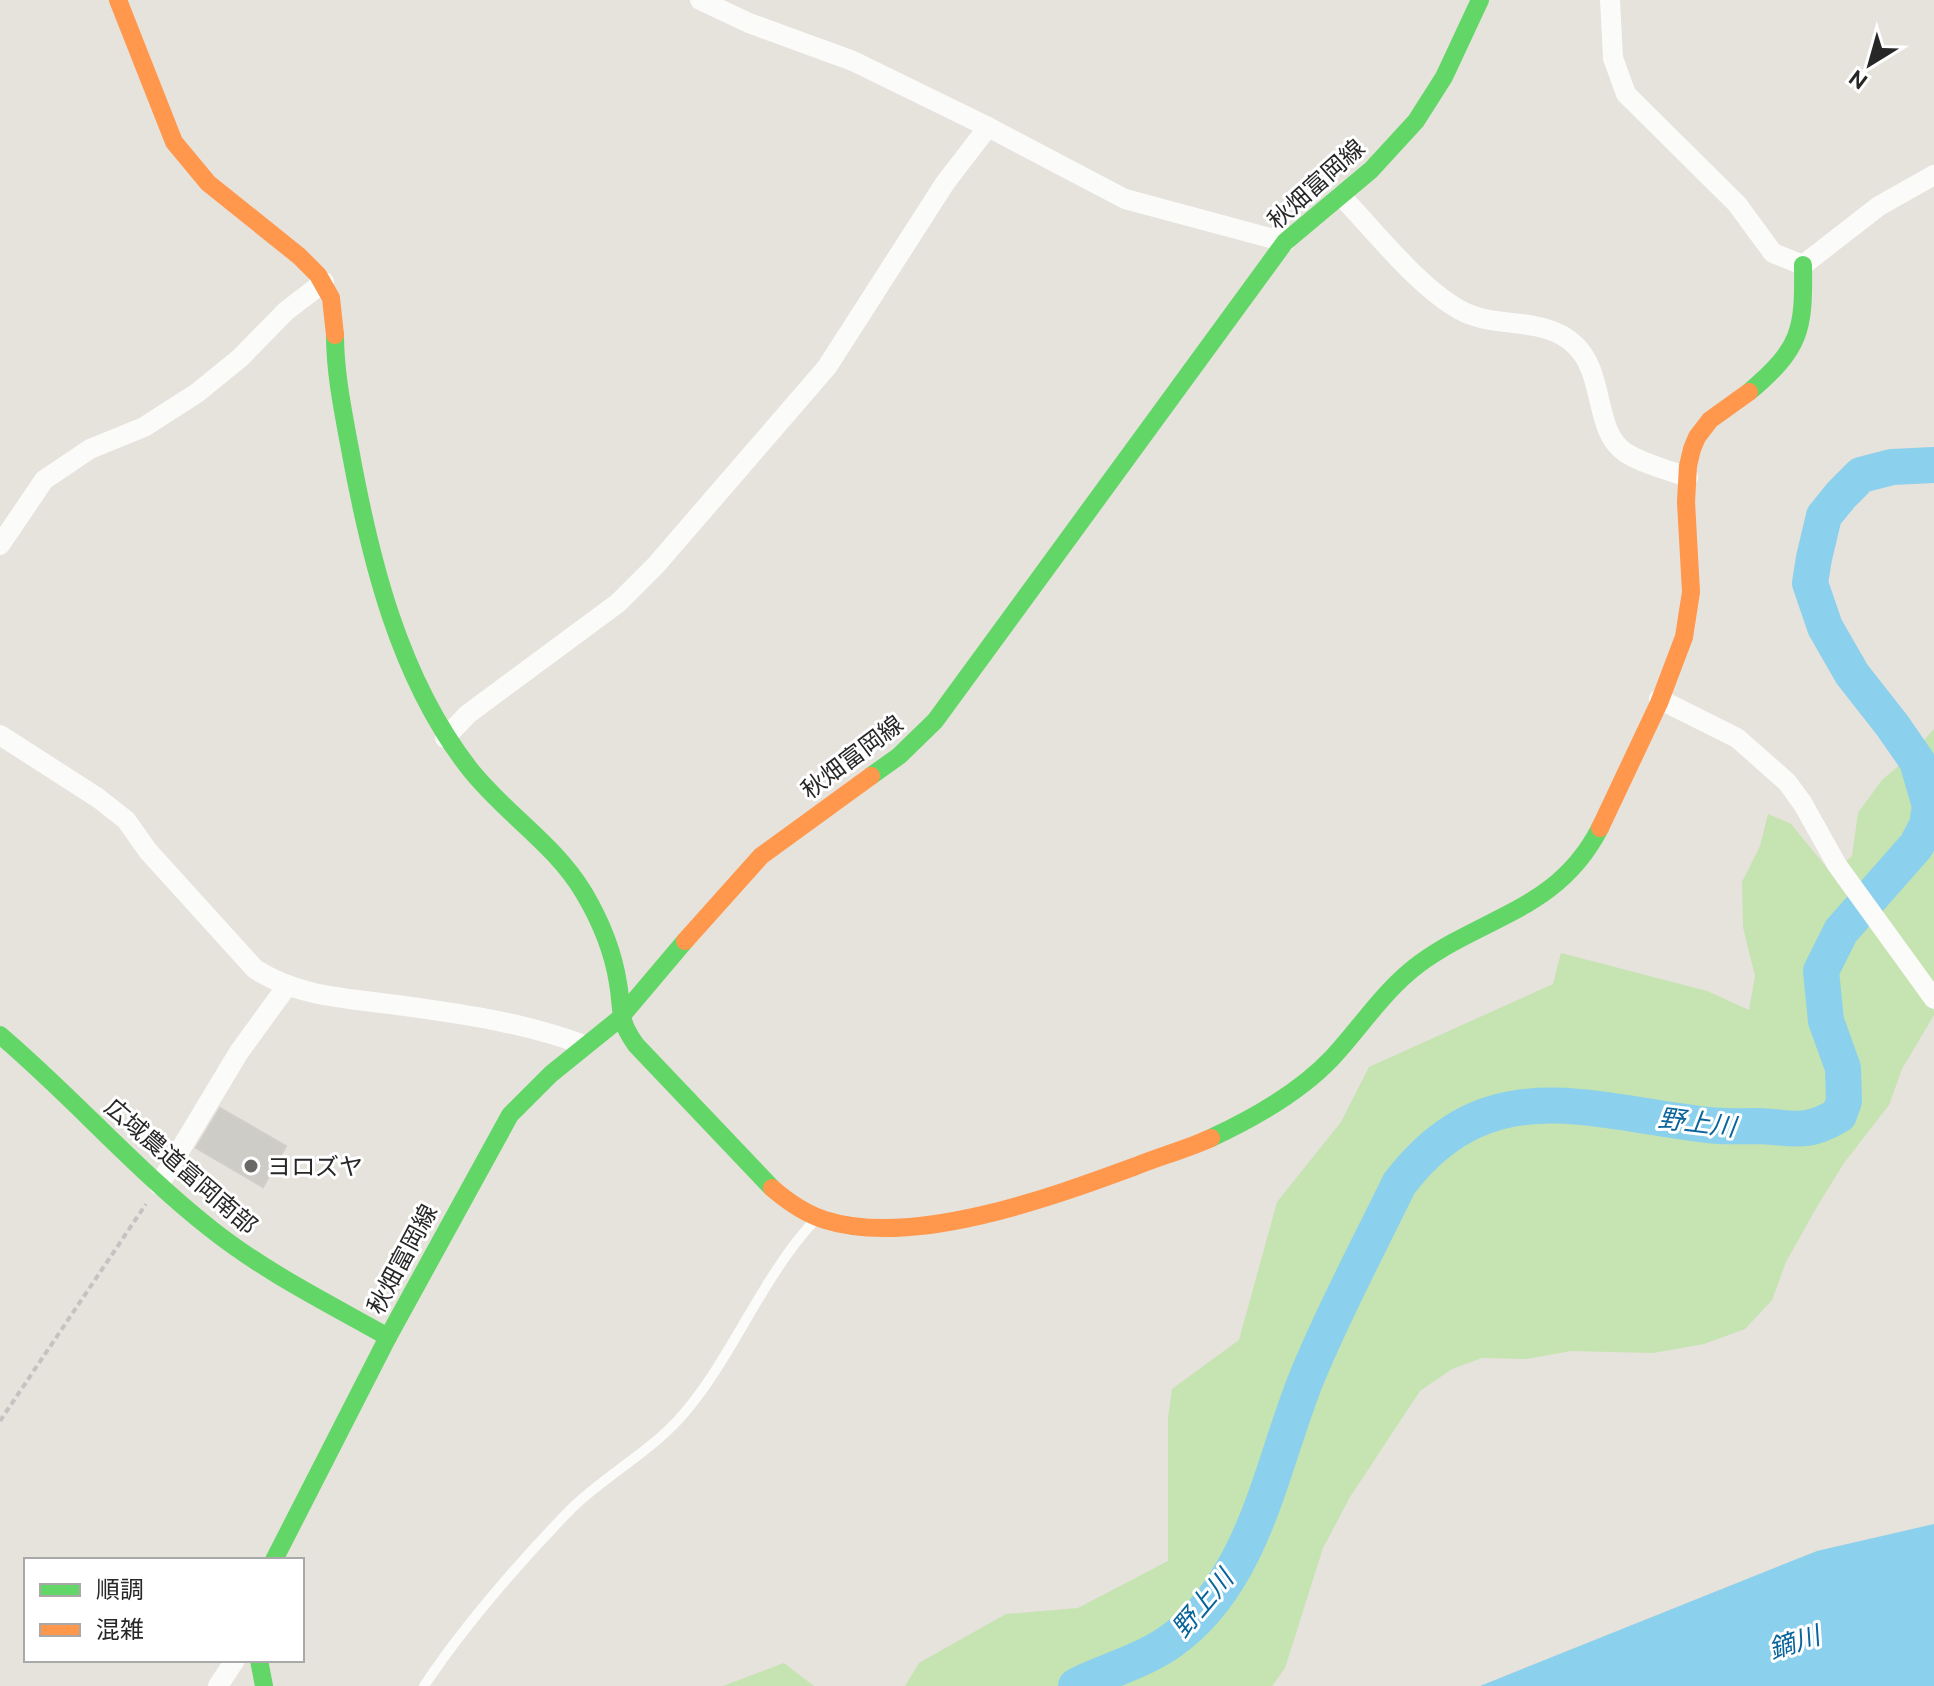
<svg xmlns="http://www.w3.org/2000/svg" width="1934" height="1686" font-family="Ubuntu,'Noto Sans JP',sans-serif">
<style>
.green{fill:#c6e3b2}
.water{fill:#8bd0ec}
.lines{fill:none;stroke-linecap:round;stroke-linejoin:round}
.river{stroke:#8bd0ec;stroke-width:36}
.building{fill:#ceccc7;stroke:#d1cdc8;stroke-width:2}
.path{stroke:#c4c3c2;stroke-width:4;stroke-dasharray:6 4;stroke-linecap:butt}
.lane{stroke:#fbfbfa;stroke-width:10}
.street{stroke:#fbfbfa;stroke-width:20}
.fast{stroke:#63d668;stroke-width:18}
.slow{stroke:#ff974d;stroke-width:18}
.poi-dot{fill:#6a6866;stroke:#fff;stroke-width:3}
.labels{text-anchor:middle;dominant-baseline:central;stroke-width:6;stroke-linejoin:round;paint-order:stroke}
.street-label{font-size:24px;fill:#272727;stroke:#fff}
.poi-label{font-size:24px;fill:#272727;stroke:#fff;text-anchor:start}
.water-label{font-size:26px;font-style:italic;fill:#08649a;stroke:#fff}
</style>
<rect width="100%" height="100%" fill="#e6e2dc"/>
<g class="green">
<polygon points="1934,729 1934,1015 1902,1069 1889,1105 1844,1163 1818,1205 1786,1262 1772,1300 1745,1329 1704,1344 1653,1353 1571,1351 1527,1359 1482,1358 1452,1369 1420,1391 1350,1497 1323,1548 1285,1668 1272,1686 905,1686 919,1663 1006,1614 1078,1608 1168,1561 1168,1418 1172,1389 1239,1340 1277,1202 1341,1122 1369,1067 1553,984 1561,953 1707,991 1749,1010 1755,976 1743,927 1742,882 1760,846 1768,814 1791,824 1832,874 1852,856 1858,813 1882,780 1908,758"/>
<polygon points="784,1663 814,1686 723,1686"/>
</g>
<polygon class="water" points="1934,1524 1934,1686 1480,1686 1817,1551"/>
<g class="lines">
<path class="river" d="M 1076,1686 C 1110,1669 1149,1660 1179,1635 C 1256,1573 1272,1463 1307,1377 C 1334,1311 1368,1248 1399,1184 C 1487,1068 1587,1111 1708,1125 C 1724,1127 1740,1126 1757,1126 C 1793,1127 1804,1136 1839,1115 L 1844,1101 L 1843,1068 L 1826,1021 L 1821,971 L 1841,931 L 1916,846 L 1927,825 L 1930,806 L 1917,761 L 1892,725 L 1852,674 L 1825,627 L 1810,583 L 1814,558 L 1824,516 L 1841,495 L 1861,475 L 1892,467 L 1934,465"/>
</g>
<polygon class="building" points="220,1108 286,1146 263,1187 196,1148"/>
<g class="lines">
<polyline class="path" points="0,1421 146,1204"/>
<path class="lane" d="M 424,1686 C 463,1627 522,1559 572,1508 C 605,1476 648,1453 679,1419 C 733,1359 761,1276 817,1218"/>
<g class="street">
<polyline points="700,0 749,23 853,61 988,127 1125,199 1285,242"/>
<polyline points="1610,0 1613,58 1626,94 1737,204 1773,253 1803,265 1879,206 1934,175"/>
<path d="M 1341,196 C 1375,231 1418,287 1460,310 C 1496,330 1544,315 1575,345 C 1606,374 1593,432 1626,453 C 1644,464 1667,470 1688,477"/>
<polyline points="0,545 44,480 90,449 144,427 197,393 240,358 286,311 324,282"/>
<polyline points="1659,699 1737,738 1787,782 1803,804 1837,865 1934,999"/>
<path d="M 0,735 L 98,798 L 126,820 L 148,851 L 255,969 C 298,997 347,998 397,1005 C 461,1014 523,1022 584,1045"/>
<polyline points="445,738 468,714 618,603 656,565 827,367 945,183 988,127"/>
<polyline points="159,1185 239,1052 287,986"/>
<polyline points="218,1686 235,1660"/>
</g>
<g class="fast">
<path d="M 335,335 C 335,373 343,411 350,449 C 370,559 399,678 469,768 C 504,813 554,843 584,893 C 600,920 613,951 618,983 C 623,1012 617,1018 636,1045 L 772,1188"/>
<path d="M 1749,392 C 1801,348 1804,331 1803,265"/>
<polyline points="871,776 899,756 935,721 1285,242 1371,170 1416,121 1444,77 1480,0"/>
<path d="M 0,1035 C 73,1097 136,1170 211,1229 C 265,1272 328,1303 388,1337"/>
<path d="M 1211,1138 C 1254,1118 1299,1093 1332,1058 C 1361,1027 1384,990 1419,964 C 1486,915 1558,910 1600,828"/>
<polyline points="274,1560 388,1337 510,1115 551,1074 619,1019 685,941"/>
<polyline points="259,1660 264,1686"/>
</g>
<g class="slow">
<polyline points="118,0 174,142 208,183 299,256 318,275 331,298 335,335"/>
<polyline points="1600,828 1659,703 1684,637 1691,592 1686,502 1688,466 1692,449 1697,437 1710,420 1749,392"/>
<polyline points="685,941 761,856 871,776"/>
<path d="M 772,1188 C 787,1201 806,1214 825,1220 C 913,1248 1052,1197 1136,1166 C 1161,1156 1187,1149 1211,1138"/>
</g>
</g>
<circle class="poi-dot" cx="251" cy="1166" r="8"/>
<g class="labels">
<g class="street-label">
<text transform="translate(1316 184) rotate(-42)">秋畑富岡線</text>
<text transform="translate(852 757) rotate(-37)">秋畑富岡線</text>
<text transform="translate(181 1166) rotate(41)">広域農道富岡南部</text>
<text transform="translate(402 1259) rotate(-62)">秋畑富岡線</text>
</g>
<g class="poi-label">
<text x="267" y="1166">ヨロズヤ</text>
</g>
<g class="water-label">
<text transform="translate(1697 1122) rotate(7)">野上川</text>
<text transform="translate(1202 1603) rotate(-50)">野上川</text>
<text transform="translate(1794 1642) rotate(-18)">鏑川</text>
</g>
</g>
<rect x="24" y="1558" width="280" height="104" fill="#ffffff" stroke="#a9a9a9" stroke-width="2"/>
<rect x="40" y="1584" width="40" height="12" fill="#63d668" stroke="#a9a9a9" stroke-width="2"/>
<text x="96" y="1598" font-size="24" fill="#272727">順調</text>
<rect x="40" y="1624" width="40" height="12" fill="#ff974d" stroke="#a9a9a9" stroke-width="2"/>
<text x="96" y="1638" font-size="24" fill="#272727">混雑</text>
<g transform="translate(1870 64) rotate(217)" stroke="#ffffff" stroke-width="6" paint-order="stroke">
<path d="M0-6L14 30L0 20L-14 30Z" fill="#272727"/>
<text y="-12" font-size="22" font-weight="bold" text-anchor="middle" fill="#272727">N</text>
</g>
</svg>
